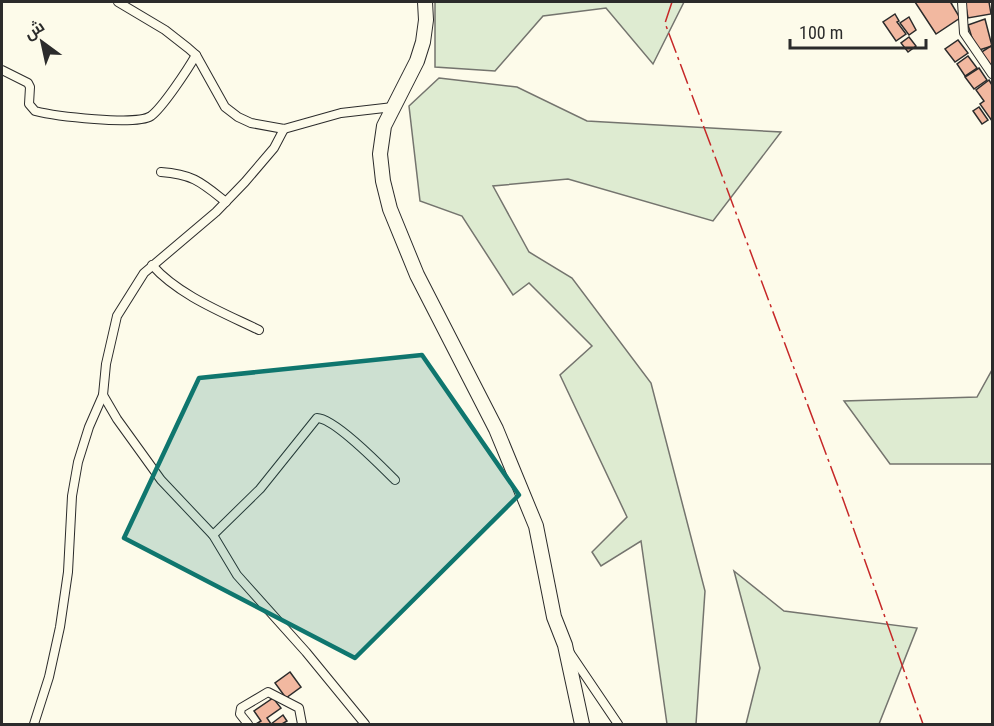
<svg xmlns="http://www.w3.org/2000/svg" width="994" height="726" font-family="'Roboto Condensed',Cairo,sans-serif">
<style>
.green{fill:#deebd1;stroke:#74746e;stroke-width:1.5}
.building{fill:#f2b8a0;stroke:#2b2b2b;stroke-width:1.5}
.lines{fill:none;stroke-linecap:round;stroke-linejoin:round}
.minor-casing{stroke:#2b2b2b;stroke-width:10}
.primary-casing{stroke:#2b2b2b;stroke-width:16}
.minor{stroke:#fdfbea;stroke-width:8}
.primary{stroke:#fdfbea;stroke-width:14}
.power{stroke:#c62828;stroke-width:1.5;stroke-dasharray:21 4.5 3 4.5;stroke-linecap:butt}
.marked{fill:#0f766e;fill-opacity:0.2;stroke:#0f766e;stroke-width:4.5;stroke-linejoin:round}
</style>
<rect width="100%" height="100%" fill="#fdfbea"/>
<g class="green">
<polygon points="435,2 684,2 653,64 606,8 543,16 495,71 435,67"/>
<polygon points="439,78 517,87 587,121 781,132 713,221 568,179 493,186 529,252 572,278 651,383 705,591 696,724 667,724 641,541 601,566 592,552 627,517 560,375 592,346 529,283 513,295 462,216 420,201 409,106"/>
<polygon points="992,370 992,464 890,464 844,401 977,397"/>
<polygon points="734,571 784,611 917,628 879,724 746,724 760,668"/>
</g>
<g class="building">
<polygon points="915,2 953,2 951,3 960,18 936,34"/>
<polygon points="965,2 989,2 991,14 968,18"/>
<polygon points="895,14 899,21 897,22 906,34 896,41 883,22"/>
<polygon points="909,17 916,30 909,35 900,23"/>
<polygon points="985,19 992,46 976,51 968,25"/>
<polygon points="909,37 916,46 908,52 901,43"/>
<polygon points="958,40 968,53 955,62 945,49"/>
<polygon points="991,46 992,49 992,73 980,53"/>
<polygon points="968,56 977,68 965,76 957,64"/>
<polygon points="979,68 987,80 974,89 965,77"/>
<polygon points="989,80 992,85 992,121 980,104 984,101 976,90"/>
<polygon points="979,107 988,120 982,124 973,111"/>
<polygon points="290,672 301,687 286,698 275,683"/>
<polygon points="273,698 281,708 267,718 271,724 283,715 287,721 282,724 256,724 261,721 254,711"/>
</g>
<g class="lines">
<g class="minor-casing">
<g id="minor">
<polyline points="118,2 165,30 188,48 196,55 225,107 238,117 251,123 284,129 341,113 393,107"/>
<polyline points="962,2 964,33 992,74"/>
<path d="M 2,70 L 28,83 L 30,87 L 29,104 L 35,111 C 54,116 136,126 151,116 C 163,107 188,69 196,55"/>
<polyline points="284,129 274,148 245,182 216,212 144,273 117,316 106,364 103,395 117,419 161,480 213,535 237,575 306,652 365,724"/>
<path d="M 161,172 C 193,174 202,183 226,202"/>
<path d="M 152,265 C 178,295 224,313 259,330"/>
<path d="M 213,535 L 260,489 L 317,418 C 334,418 381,466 395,480"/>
<polyline points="570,653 618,724"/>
<polyline points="34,724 49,677 60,627 68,572 72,496 78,462 89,427 103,395"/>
<polyline points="248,724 240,714 241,708 268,692 299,708 302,724"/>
</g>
</g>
<g class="primary-casing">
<polyline id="primary" points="425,2 426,20 423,42 417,61 384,126 380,154 383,181 390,209 417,275 496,429 536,526 554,617 565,645 582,724"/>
</g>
<use href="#minor" class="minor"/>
<use href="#primary" class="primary"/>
<polyline class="power" points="672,2 665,23 844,502 923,724"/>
</g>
<path class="marked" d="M 422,355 L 519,495 L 355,658 L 124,538 L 199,378 Z"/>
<rect width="994" height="726" fill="none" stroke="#2b2b2b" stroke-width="6"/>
<g transform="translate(42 42) rotate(327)" stroke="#fdfbea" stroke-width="4.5" paint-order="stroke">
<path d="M0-4.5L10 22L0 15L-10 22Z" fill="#2b2b2b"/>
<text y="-9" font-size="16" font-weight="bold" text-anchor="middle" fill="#2b2b2b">ش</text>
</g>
<path d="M790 39v9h136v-9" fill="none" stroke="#2b2b2b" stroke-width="3"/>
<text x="799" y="39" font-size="18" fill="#2b2b2b" stroke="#fdfbea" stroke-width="4.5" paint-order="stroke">100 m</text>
</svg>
